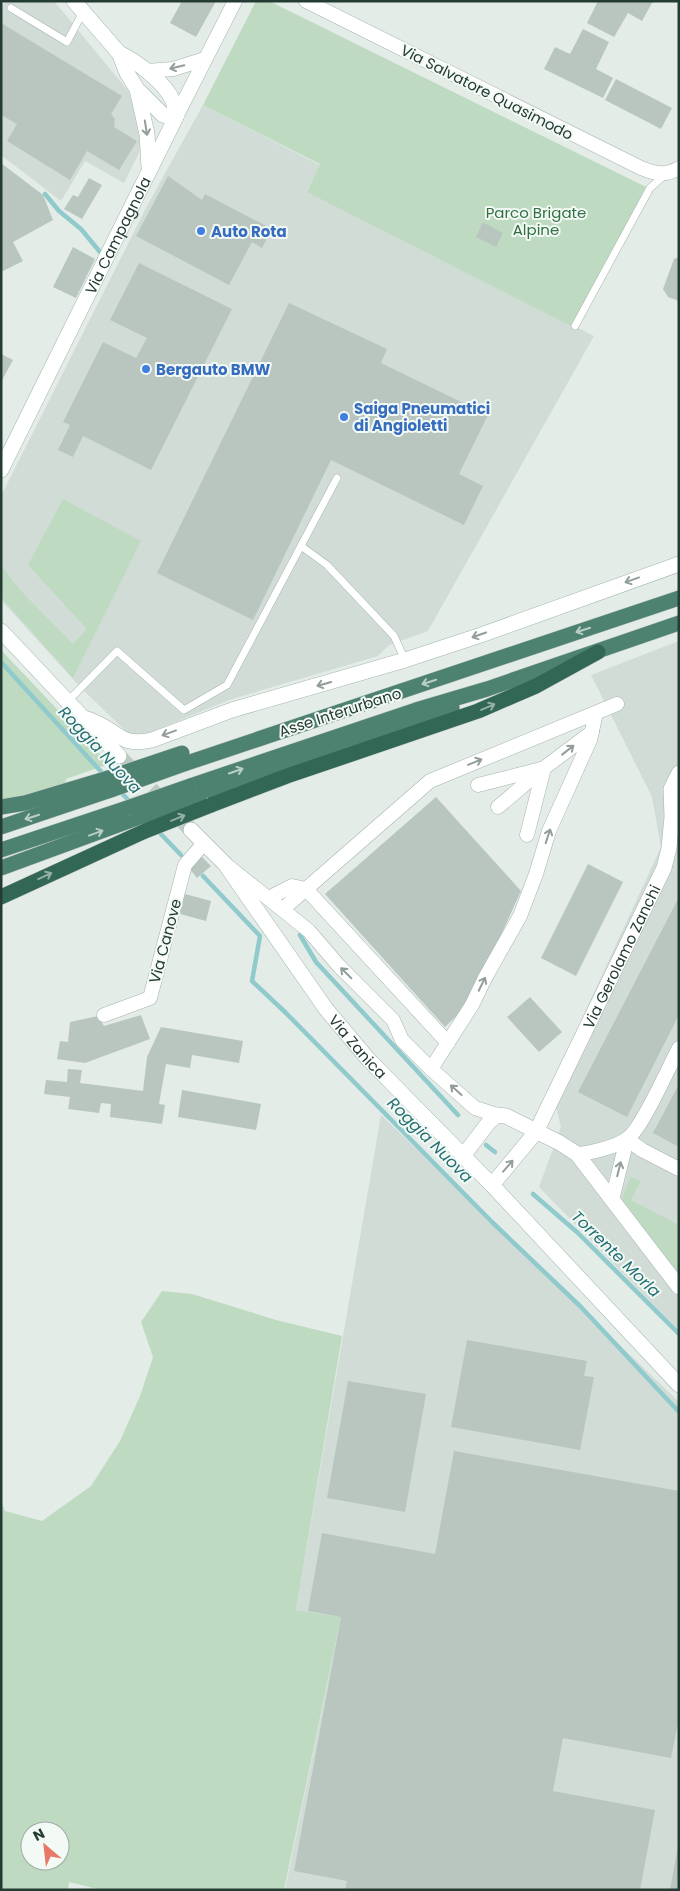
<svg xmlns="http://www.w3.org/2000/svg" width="680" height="1891" font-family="Poppins,sans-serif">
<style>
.built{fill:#d1dcd6}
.green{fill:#bedbc2;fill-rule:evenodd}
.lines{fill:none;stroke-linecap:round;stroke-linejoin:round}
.stream{stroke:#90cacc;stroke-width:4.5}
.building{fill:#b9c6c0}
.secondary-tunnel{stroke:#bdc9c3;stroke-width:15;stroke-dasharray:15 8;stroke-linecap:butt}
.service-casing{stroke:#a6b4ad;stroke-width:8}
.minor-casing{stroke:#a6b4ad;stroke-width:15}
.tertiary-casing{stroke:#a6b4ad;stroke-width:16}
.secondary-casing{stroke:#a2b7ad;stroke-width:16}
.trunk-casing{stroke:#c2c8c6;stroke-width:16}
.motorway-casing{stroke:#c2c8c6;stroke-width:16}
.service{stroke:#fff;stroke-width:7}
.minor{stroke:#fff;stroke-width:14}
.tertiary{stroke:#fff;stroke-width:15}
.secondary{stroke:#fff;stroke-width:15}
.trunk{stroke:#4e8270;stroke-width:15}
.motorway{stroke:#326655;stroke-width:15}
.trunk-bridge-casing{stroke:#c2c8c6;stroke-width:16;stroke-linecap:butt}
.motorway-bridge-casing{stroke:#c2c8c6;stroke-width:16;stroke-linecap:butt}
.trunk-bridge{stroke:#4e8270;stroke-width:15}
.motorway-bridge{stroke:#326655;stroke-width:15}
.oneway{stroke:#929e99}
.oneway2{stroke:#b9cfc6}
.oneway3{stroke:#92b0a5}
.shop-dot{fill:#3f7fe0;stroke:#f3f9f5;stroke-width:2}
.labels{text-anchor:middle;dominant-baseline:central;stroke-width:4;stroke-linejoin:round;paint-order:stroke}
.street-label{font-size:15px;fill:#243c33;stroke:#f3f9f5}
.park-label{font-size:15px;fill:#317042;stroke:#f3f9f5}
.shop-label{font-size:15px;font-weight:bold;fill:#366cbe;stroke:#f3f9f5;text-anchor:start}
.water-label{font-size:16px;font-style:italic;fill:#236f73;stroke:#f3f9f5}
</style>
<rect width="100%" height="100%" fill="#e3ece7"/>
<g class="built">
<polygon points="6,1 54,1 129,92 136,118 141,149 124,183 85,161 61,201 1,155 1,7"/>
<polygon points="203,105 320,165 307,191 594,336 428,631 389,645 378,656 229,700 134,739 81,688 1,600 1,496 148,204"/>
<polygon points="679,641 679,1331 539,1187 561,1127 551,1086 661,847 652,797 591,675"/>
<polygon points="381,1115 679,1402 679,1890 285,1890 341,1617 296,1610"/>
</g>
<g class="green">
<polygon points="256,1 269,1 646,187 573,327 307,192 320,164 203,105"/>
<polygon points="63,499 141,541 73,678 1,597 1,566 20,590 73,644 87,629 28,565"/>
<polygon points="1,650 109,764 66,779 65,785 1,801"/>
<polygon points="631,1177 641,1181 631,1200 679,1225 679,1272 672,1267 622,1202 624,1192"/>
<path d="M 162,1291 L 192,1294 L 276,1320 L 342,1336 L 296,1610 L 341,1617 L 284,1890 L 101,1890 L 69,1882 L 68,1890 L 3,1890 L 1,1888 L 1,1502 L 5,1511 L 42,1521 L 91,1486 L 120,1441 L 140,1396 L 153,1357 L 141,1322 ZM 30,1831 L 60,1831 L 60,1861 L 30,1861 Z"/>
</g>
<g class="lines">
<g class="stream">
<polyline points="45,194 59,211 81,229 100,252"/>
<polyline points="1,662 105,776"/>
<polyline points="119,790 131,803"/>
<polyline points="157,830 181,855"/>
<polyline points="203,876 260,936 252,981 286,1013 492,1222 581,1307 679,1412"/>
<polyline points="300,935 316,962 458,1115"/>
<polyline points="486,1145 495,1152"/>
<polyline points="533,1194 578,1233 679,1334"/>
</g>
</g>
<g class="building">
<polygon points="182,1 216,1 196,37 170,23"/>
<polygon points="598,1 653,1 642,21 628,13 614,37 587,23"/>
<polygon points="1,23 122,96 111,114 115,119 114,127 137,141 119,170 87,151 70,180 7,141 17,124 1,115"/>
<polygon points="583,29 609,42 596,69 613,78 603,98 544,69 555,47 570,54"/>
<polygon points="616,79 672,108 661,129 605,100"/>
<polygon points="1,163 43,195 53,220 13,242 23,261 1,272"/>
<polygon points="168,176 202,200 205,194 272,229 262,248 252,242 229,285 136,236"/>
<polygon points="89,178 102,185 82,219 64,209 73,195 78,197"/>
<polygon points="483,222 503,233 496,247 476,237"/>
<polygon points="73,247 95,259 76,298 53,287"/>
<polygon points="679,257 679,301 668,297 663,289 674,259"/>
<polygon points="139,263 232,309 151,470 83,436 73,457 58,450 70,425 63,422 103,342 136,358 147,338 110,320"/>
<polygon points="289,303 387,349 381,363 488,415 459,474 483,486 464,525 331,460 253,620 157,573"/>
<polygon points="1,354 13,360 1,382"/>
<polygon points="436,797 521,891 470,1003 445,1027 325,894"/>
<polygon points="201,856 211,866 197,878 188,867"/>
<polygon points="588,864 623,882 576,976 541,958"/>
<polygon points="185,894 211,901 206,921 180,914"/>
<polygon points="679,897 679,1015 627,1117 578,1092"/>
<polygon points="530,997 562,1032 539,1052 507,1017"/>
<polygon points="141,1015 150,1039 85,1063 57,1059 60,1041 68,1042 70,1022 98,1016 104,1026"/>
<polygon points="161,1027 243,1041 239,1063 192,1055 190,1068 166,1064 159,1104 165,1105 162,1124 110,1117 111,1104 101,1103 99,1113 68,1109 70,1097 44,1094 46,1080 67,1082 68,1069 82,1070 80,1083 143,1091 147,1057"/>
<polygon points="679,1084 679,1147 653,1133"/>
<polygon points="182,1090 261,1104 256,1130 178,1117"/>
<polygon points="467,1340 587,1361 584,1376 594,1377 580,1450 451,1427"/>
<polygon points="348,1381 426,1394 405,1512 327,1498"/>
<polygon points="454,1451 679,1491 679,1718 671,1758 563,1738 553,1791 655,1810 640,1890 345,1890 347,1881 294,1871 341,1617 308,1611 322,1533 435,1554"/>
<polygon points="678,1846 679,1890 670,1890"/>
</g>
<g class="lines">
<polyline class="secondary-tunnel" points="119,756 191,830"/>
<g class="service-casing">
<g id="service">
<polyline points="11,8 67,42 83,12"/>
<polyline points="575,326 650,188 665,175"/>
<polyline points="301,546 327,565 394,636 405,660"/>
<polyline points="67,702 117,651 184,710 227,685 337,478"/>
</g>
</g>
<g class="minor-casing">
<g id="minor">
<path d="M 306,1 L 641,168 C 656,174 665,176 679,168"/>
<polyline points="147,71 173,69 205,59"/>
<polyline points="176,117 235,1"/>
<polyline points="478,785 541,769"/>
<polyline points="498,807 544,768 592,732"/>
<polyline points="527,835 544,768"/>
<polyline points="229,867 309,931 339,966 393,1020 402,1040 431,1069 475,1108 497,1115"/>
<polyline points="269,898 292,886 306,889 448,1043"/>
<polyline points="283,909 430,781 617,704"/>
<polyline points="104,1015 150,998 185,865 204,843"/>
<polyline points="431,1069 472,1005 485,978 520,916 536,874 549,831 590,740 596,713"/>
<polyline points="627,1139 642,1150 679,1169"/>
<path d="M 577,1154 C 590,1153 617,1147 628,1138 C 643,1127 668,1068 679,1048"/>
<polyline points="612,1200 627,1139"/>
</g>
</g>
<g class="tertiary-casing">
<g id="tertiary">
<polyline points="463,1156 489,1122 497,1115 506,1116 560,1143 577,1154 679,1287"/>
<path id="s1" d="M 492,1185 L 536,1132 L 664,868 L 669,848 L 672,817 L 671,789 L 679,773"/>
</g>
</g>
<g class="secondary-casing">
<g id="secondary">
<polyline points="74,1 119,53 127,73 137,89 147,134 149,167"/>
<path d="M 119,53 C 136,61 165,82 173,101 C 175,106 175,111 176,117"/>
<polyline points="140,92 163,115 176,117"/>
<path id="s2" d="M 1,470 L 176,117"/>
<polyline points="1,631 119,756"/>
<path d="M 80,717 C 85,718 91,720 95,722 C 120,733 121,747 152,740 L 232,710 L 405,660 L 481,635 L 679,564"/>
<path id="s3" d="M 191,830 L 225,864 L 326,1009 L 368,1059 L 492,1185 L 679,1385"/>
</g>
</g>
<g class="trunk-casing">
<g id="trunk">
<polyline points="184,764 679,598"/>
<polyline points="190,786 416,710 487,689 679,623"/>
<polyline points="199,797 422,720 452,708"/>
<polyline points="1,807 25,803 102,780"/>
<polyline points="1,827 111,790"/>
<polyline points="1,850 127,808"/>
<polyline points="1,868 137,818"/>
</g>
</g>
<g class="motorway-casing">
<g id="motorway">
<polyline points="211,805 287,776 478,711 536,686 598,652"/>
<polyline points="1,897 145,831"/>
</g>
</g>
<use href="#service" class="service"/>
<use href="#minor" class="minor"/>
<use href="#tertiary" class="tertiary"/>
<use href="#secondary" class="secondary"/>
<use href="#trunk" class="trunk"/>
<use href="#motorway" class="motorway"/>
<g class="trunk-bridge-casing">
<g id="trunk-bridge">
<polyline points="102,780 182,753"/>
<polyline points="111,790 184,764"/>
<polyline points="127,808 190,786"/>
<polyline points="137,818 199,797"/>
</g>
</g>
<g class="motorway-bridge-casing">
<polyline id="motorway-bridge" points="145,831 211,805"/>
</g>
<use href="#trunk-bridge" class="trunk-bridge"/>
<use href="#motorway-bridge" class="motorway-bridge"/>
</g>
<defs><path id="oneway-shaft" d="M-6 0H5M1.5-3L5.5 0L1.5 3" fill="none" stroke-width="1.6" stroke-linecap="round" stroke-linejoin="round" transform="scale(1.25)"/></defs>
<g class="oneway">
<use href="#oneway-shaft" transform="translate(177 67) rotate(167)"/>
<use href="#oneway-shaft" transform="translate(146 128) rotate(81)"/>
<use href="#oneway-shaft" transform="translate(632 580) rotate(160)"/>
<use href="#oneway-shaft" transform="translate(479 635) rotate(161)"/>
<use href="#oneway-shaft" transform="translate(324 684) rotate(164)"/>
<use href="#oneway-shaft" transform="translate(169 733) rotate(160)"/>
<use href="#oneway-shaft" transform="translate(568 750) rotate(-38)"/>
<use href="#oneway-shaft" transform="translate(475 762) rotate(-22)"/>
<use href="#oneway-shaft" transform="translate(548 836) rotate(-72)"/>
<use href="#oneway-shaft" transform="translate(346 973) rotate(-135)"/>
<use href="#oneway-shaft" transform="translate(482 984) rotate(-64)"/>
<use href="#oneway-shaft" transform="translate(456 1090) rotate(-138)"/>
<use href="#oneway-shaft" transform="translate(508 1166) rotate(-49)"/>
<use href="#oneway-shaft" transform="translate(619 1169) rotate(-76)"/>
</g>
<g class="oneway2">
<use href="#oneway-shaft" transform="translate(583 630) rotate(162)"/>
<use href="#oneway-shaft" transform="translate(429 682) rotate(162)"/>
<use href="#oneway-shaft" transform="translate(236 771) rotate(-19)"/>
<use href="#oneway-shaft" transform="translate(32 817) rotate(162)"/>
<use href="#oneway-shaft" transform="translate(96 833) rotate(-20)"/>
</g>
<g class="oneway3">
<use href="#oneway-shaft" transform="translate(488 707) rotate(-23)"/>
<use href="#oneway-shaft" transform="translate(178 818) rotate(-22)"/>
<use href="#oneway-shaft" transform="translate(45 876) rotate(-25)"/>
</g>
<g class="shop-dot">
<circle cx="201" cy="231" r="5"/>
<circle cx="146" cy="369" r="5"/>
<circle cx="344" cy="417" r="5"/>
</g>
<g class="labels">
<g class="street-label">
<text transform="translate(487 92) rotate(27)">Via Salvatore Quasimodo</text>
<text stroke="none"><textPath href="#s2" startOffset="262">Via Campagnola</textPath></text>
<text transform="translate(340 712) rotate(-18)">Asse Interurbano</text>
<text transform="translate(165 941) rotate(-75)">Via Canove</text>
<text stroke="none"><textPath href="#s1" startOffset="264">Via Gerolamo Zanchi</textPath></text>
<text stroke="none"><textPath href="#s3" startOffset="274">Via Zanica</textPath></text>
</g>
<g class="park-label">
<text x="536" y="212">Parco Brigate<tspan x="536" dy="17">Alpine</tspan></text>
</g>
<g class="shop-label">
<text x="211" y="231">Auto Rota</text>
<text x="156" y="369">Bergauto BMW</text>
<text x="354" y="408">Saiga Pneumatici<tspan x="354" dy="17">di Angioletti</tspan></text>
</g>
<g class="water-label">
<text transform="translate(100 750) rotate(47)">Roggia Nuova</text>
<text transform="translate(430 1140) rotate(45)">Roggia Nuova</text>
<text transform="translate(616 1254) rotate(44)">Torrente Morla</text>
</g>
</g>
<rect width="680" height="1891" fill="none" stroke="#243c33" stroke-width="5"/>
<g transform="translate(45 1846) rotate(332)"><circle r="24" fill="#f3f9f5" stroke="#a0ada7"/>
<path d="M0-4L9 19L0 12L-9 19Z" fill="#e77766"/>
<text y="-8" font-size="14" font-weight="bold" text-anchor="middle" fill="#243c33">N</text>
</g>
</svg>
